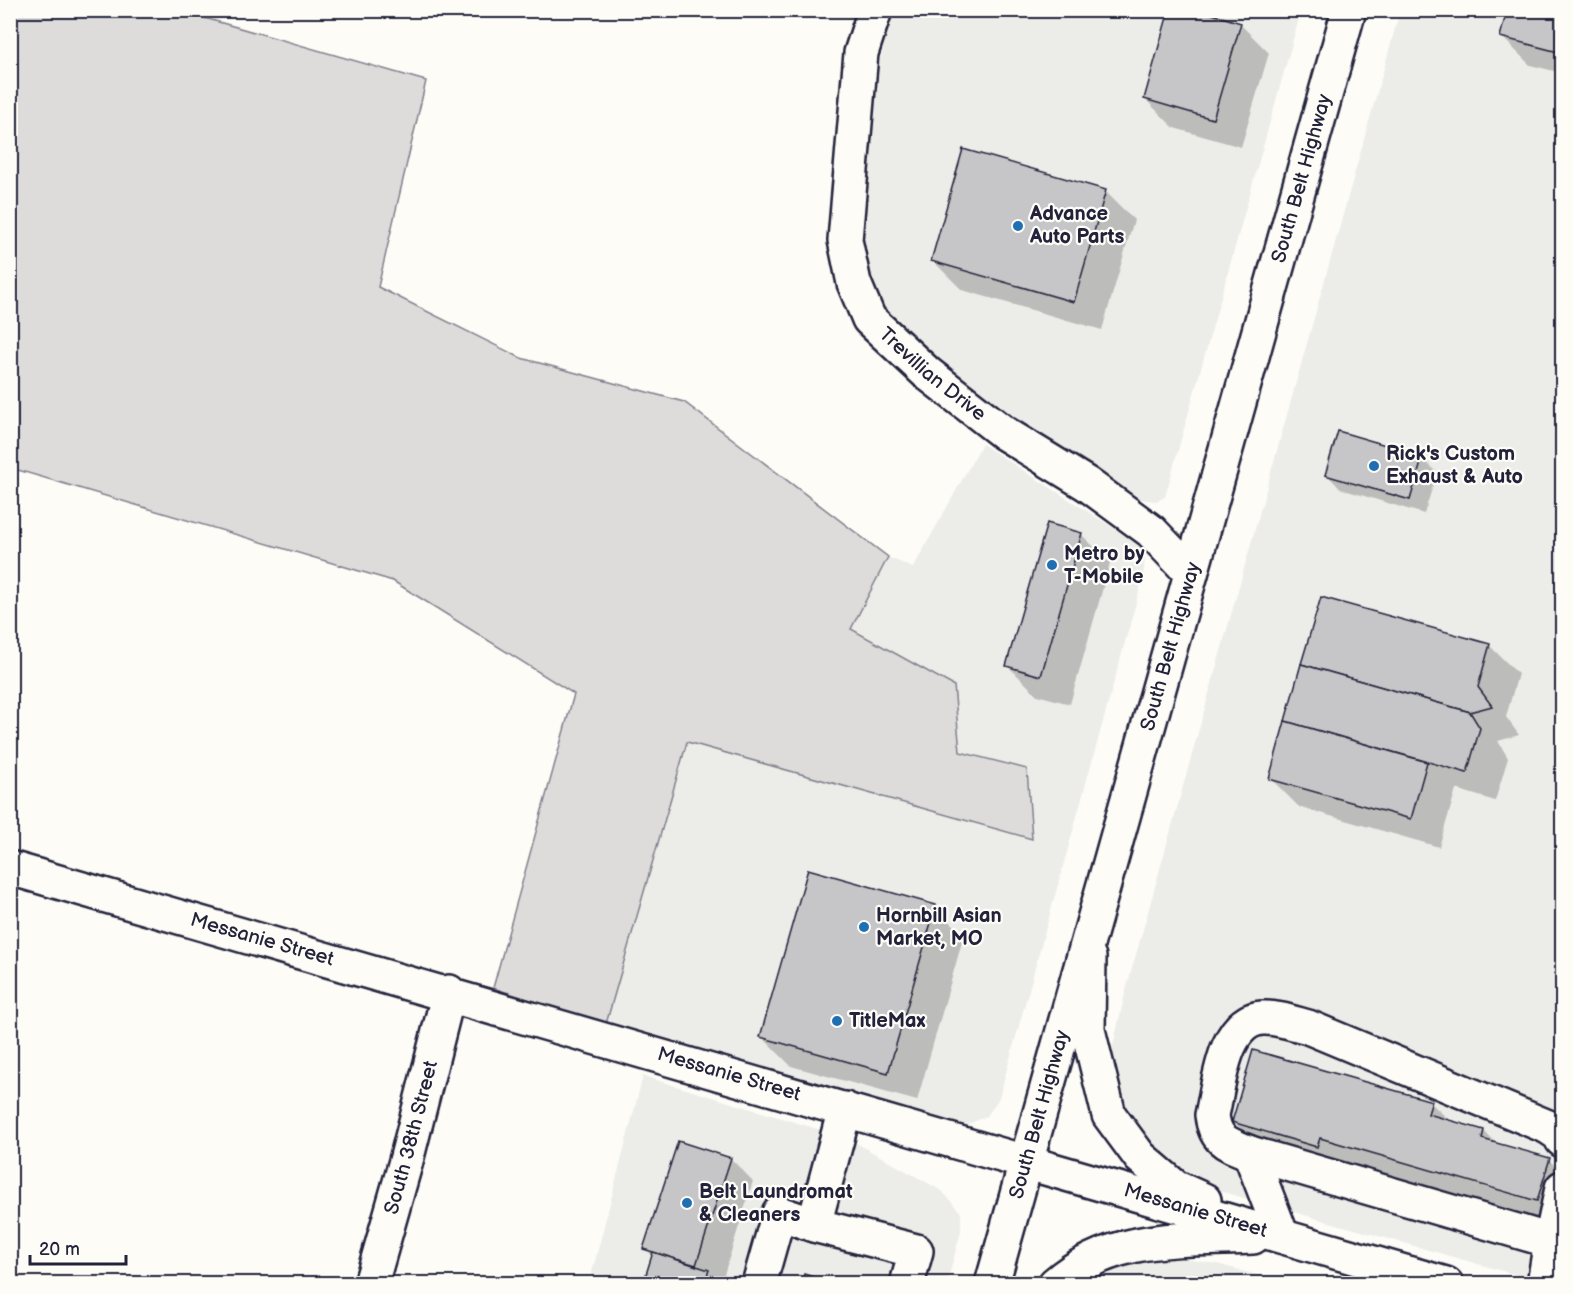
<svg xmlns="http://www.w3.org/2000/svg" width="1573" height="1294" font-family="'Balsamiq Sans',sans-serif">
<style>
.built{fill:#ecece9}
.green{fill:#dddcdb;stroke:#807f8b;stroke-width:1.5}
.shadow{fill:#0003}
.building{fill:#c6c6c8;stroke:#22223b;stroke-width:1.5}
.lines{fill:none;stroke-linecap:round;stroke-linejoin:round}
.minor-casing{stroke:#22223b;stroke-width:38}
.major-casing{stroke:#22223b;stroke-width:38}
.minor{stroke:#fdfcf7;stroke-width:33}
.major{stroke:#fdfcf7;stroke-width:33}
.poi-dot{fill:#1f6fb2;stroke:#fdfcf7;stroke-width:2}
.labels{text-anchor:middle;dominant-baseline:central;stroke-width:4.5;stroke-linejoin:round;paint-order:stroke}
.street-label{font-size:20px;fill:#22223b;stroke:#fdfcf7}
.poi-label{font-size:20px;font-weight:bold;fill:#22223b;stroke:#fdfcf7;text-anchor:start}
</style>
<rect width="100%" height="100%" fill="#fdfcf7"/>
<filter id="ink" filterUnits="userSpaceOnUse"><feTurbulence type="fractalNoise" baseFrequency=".0167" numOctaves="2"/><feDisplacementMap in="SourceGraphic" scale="12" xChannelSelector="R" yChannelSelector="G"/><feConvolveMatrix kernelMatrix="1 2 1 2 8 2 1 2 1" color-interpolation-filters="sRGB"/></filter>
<g filter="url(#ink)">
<g class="built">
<polygon points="893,11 1301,11 1165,497 1156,501 1132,498 1013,422 917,347 879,310 856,232 869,120 878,69"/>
<polygon points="1400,11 1562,11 1562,1283 1545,1283 1216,1190 1170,1167 1138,1131 1121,1091 1112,1050 1125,994"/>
<polygon points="982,444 1137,543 1145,558 1143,577 999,1098 987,1116 966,1125 930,1122 606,1024 687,742 1032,839 1027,769 960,752 954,686 851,629 888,557 913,568"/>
<polygon points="643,1076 847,1138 942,1191 961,1213 961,1231 947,1283 589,1284"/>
<polygon points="1158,1255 1217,1264 1286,1283 1078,1284 1126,1259"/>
</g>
<polygon class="green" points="10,11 180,11 426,81 378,287 521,358 684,402 888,557 851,629 954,686 960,752 1027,769 1032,839 687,742 606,1024 493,988 574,694 393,581 11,468"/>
<g class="shadow">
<polygon points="1508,10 1562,10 1562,73 1530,65 1501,36"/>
<polygon points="1240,24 1269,53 1241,147 1174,128 1145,99"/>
<polygon points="1105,191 1134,220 1102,330 962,290 933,261"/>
<polygon points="1422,458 1437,473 1424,514 1341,489 1327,475"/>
<polygon points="1081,534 1110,563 1070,704 1037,695 1008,666"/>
<polygon points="1322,598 1489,645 1518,674 1506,717 1519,735 1498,741 1508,758 1495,801 1456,789 1439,847 1299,807 1270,778"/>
<polygon points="935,907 964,935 917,1101 791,1066 762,1037"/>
<polygon points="1431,1103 1450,1121 1484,1131 1498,1145 1549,1160 1562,1173 1562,1227 1263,1151 1234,1122"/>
<polygon points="679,1143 731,1159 753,1181 721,1284 645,1284 653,1256 645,1248"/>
</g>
<g class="building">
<polygon points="1169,10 1199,10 1241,23 1213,119 1144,99"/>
<polygon points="1507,10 1562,10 1562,53 1500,37"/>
<polygon points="963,149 1106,190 1074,302 931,261"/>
<polygon points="1338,431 1423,456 1410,500 1325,475"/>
<polygon points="1047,523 1082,533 1041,676 1006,666"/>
<polygon points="1321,597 1490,644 1478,687 1492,706 1470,712 1301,664"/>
<polygon points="1301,664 1470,712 1480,728 1467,773 1285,721"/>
<polygon points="1285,721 1427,762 1411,819 1269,779"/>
<polygon points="808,869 936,905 888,1073 760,1037"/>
<polygon points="1253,1050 1432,1101 1428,1114 1484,1130 1482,1139 1550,1158 1537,1201 1320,1138 1317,1147 1232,1122"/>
<polygon points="678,1141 731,1158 696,1265 643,1249"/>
<polygon points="653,1252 709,1270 704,1284 643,1284"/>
<polygon points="804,1274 836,1284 801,1284"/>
</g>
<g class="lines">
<g class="minor-casing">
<g id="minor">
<path id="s1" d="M 875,10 L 861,53 L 845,240 L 854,283 L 869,319 L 927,373 L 1004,433 L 1087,484 L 1151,531 L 1191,573"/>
<path id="s2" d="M 10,868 C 490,1003 968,1144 1446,1284"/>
<polyline points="1089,957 1088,1030 1109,1115 1140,1157 1175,1187 1204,1200"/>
<polyline points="845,1109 814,1225 916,1251 907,1284"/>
<path d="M 1250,1153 C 1228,1144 1215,1142 1212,1115 C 1219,1086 1223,1021 1262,1018 C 1277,1017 1293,1023 1308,1027 L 1548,1127 L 1560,1135 L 1562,1140"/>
<polyline points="1282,1236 1250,1153 1551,1241 1544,1284"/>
<polyline points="1551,1241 1562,1188"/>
<path id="s3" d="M 371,1284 L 406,1161 L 449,992"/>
<polyline points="759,1284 779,1213 814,1225"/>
<path d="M 1055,1284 C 1112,1234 1181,1240 1253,1237"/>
</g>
</g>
<g class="major-casing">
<g id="major">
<path id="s4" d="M 992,1284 L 1349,10"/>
</g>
</g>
<use href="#minor" class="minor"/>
<use href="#major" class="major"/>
</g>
</g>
<g class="poi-dot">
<circle cx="1018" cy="226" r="6"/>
<circle cx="1374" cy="466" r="6"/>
<circle cx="1052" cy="565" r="6"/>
<circle cx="864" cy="927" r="6"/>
<circle cx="837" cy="1021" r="6"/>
<circle cx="687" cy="1203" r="6"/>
</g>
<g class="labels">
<g class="street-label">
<text stroke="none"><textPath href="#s4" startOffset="1148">South Belt Highway</textPath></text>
<text stroke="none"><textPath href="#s1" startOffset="400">Trevillian Drive</textPath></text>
<text stroke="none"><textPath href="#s4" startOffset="662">South Belt Highway</textPath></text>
<text stroke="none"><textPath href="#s2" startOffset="262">Messanie Street</textPath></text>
<text stroke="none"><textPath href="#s2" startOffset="748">Messanie Street</textPath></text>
<text stroke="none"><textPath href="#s4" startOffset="176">South Belt Highway</textPath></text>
<text stroke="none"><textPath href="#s3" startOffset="152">South 38th Street</textPath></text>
<text stroke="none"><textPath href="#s2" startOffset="1234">Messanie Street</textPath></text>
</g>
<g class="poi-label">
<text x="1030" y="214">Advance<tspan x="1030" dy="23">Auto Parts</tspan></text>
<text x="1386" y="454">Rick's Custom<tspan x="1386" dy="23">Exhaust &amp; Auto</tspan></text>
<text x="1064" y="554">Metro by<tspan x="1064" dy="23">T-Mobile</tspan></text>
<text x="876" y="916">Hornbill Asian<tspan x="876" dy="23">Market, MO</tspan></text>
<text x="849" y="1021">TitleMax</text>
<text x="699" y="1192">Belt Laundromat<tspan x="699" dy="23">&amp; Cleaners</tspan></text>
</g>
</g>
<rect width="1573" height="1294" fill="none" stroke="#fdfcf7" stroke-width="36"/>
<rect x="18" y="18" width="1537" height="1258" fill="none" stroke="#22223b" stroke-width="2" filter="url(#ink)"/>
<path d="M30 1255v9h96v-9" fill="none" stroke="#22223b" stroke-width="3"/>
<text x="39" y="1255" font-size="18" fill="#22223b" stroke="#fdfcf7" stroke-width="4.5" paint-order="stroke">20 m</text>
</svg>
